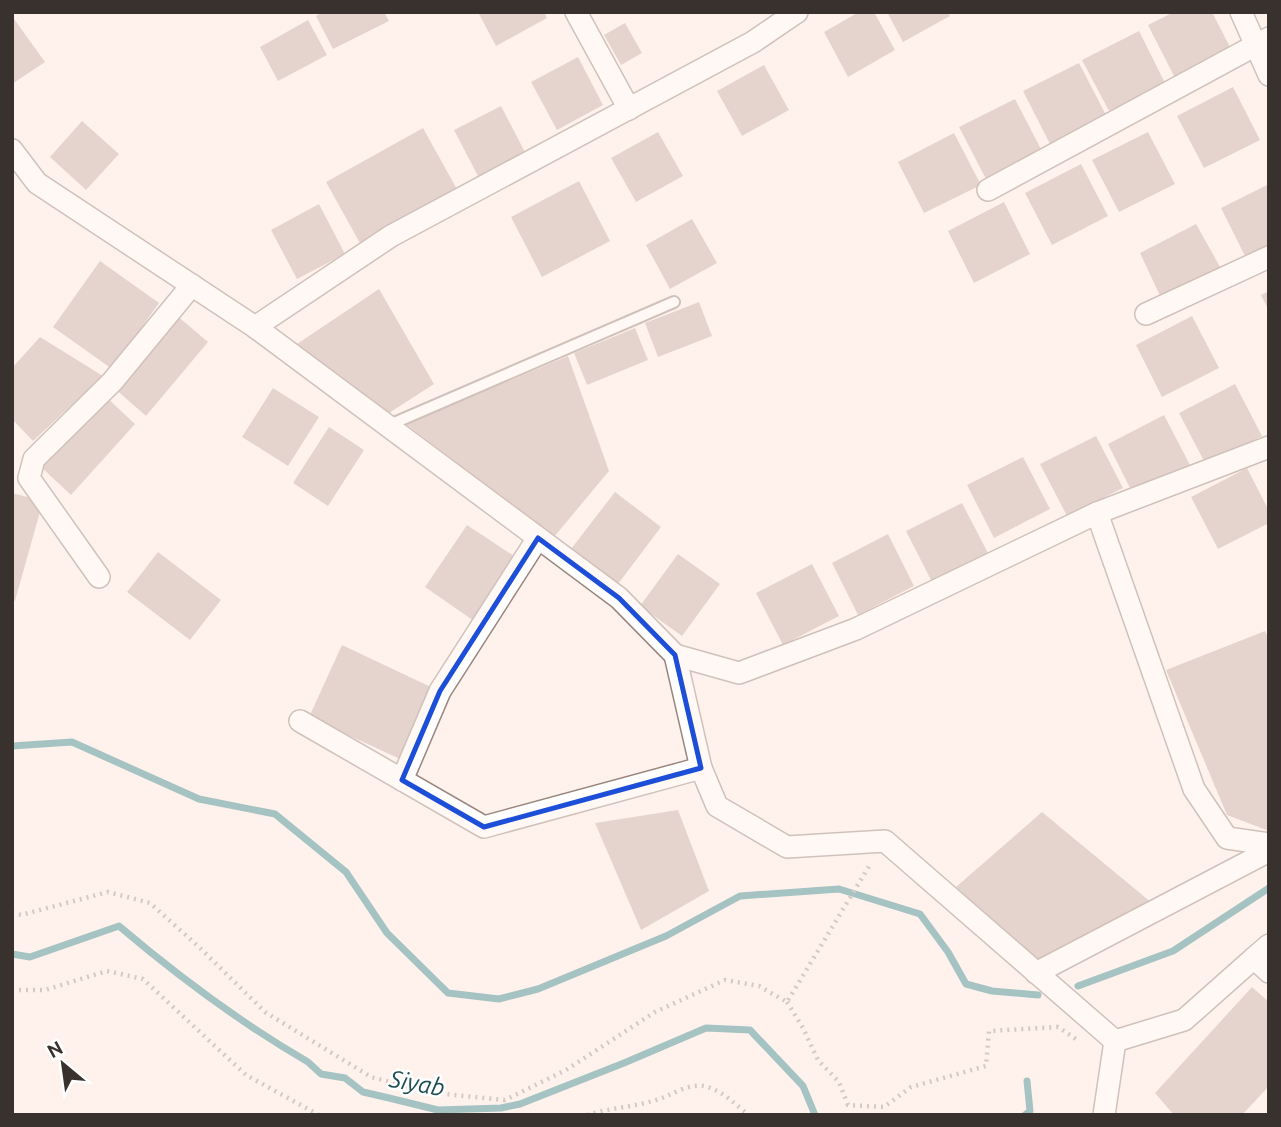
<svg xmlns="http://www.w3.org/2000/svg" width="1281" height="1127" font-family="Ubuntu,sans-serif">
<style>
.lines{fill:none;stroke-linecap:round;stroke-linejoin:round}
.stream{stroke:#398990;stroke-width:7}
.building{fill:#c5b0a8}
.lane-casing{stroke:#9a867e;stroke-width:14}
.street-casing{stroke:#9a867e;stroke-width:24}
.path{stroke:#a39893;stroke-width:4.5;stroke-dasharray:2 5;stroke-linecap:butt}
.lane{stroke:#fff;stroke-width:10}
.street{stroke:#fff;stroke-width:21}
.marked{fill:none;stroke:#1d4ed8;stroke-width:5;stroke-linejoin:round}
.labels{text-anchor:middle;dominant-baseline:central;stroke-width:5;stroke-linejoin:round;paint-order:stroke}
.water-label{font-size:24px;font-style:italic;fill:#1d4e53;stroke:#fff}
</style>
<rect width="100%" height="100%" fill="#fff2ec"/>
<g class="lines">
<g class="stream">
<polyline points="12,746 72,742 199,799 275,814 346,872 387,933 448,993 499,999 538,989 666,936 740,896 839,889 920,914 948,952 966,984 992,991 1038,995"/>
<path d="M 12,954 L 30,957 L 119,926 C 179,977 241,1023 308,1062 L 321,1074 L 345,1078 L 363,1092 L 389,1098 L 438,1110 L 501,1108 L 520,1104 L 624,1063 L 706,1028 L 750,1030 L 803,1086 L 815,1115"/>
<polyline points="1078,986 1173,951 1269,888"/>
<polyline points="1025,1115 1030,1111 1027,1081"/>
</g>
</g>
<g class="building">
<polygon points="322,12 384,12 389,21 333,49 316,16"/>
<polygon points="478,12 544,12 547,18 496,46"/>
<polygon points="859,12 874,12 895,50 848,77 824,32"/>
<polygon points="887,12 948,12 950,16 903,42"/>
<polygon points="1174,12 1212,12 1231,49 1175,78 1148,25"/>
<polygon points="12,16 45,62 12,84"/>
<polygon points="308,20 327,55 278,81 260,47"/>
<polygon points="625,23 642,53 621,65 604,35"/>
<polygon points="1139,31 1165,83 1109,111 1082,60"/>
<polygon points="578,57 603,105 557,130 531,82"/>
<polygon points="1079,63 1106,115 1050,144 1023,91"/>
<polygon points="764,65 789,110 742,136 717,91"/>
<polygon points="1233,87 1260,140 1204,168 1177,116"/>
<polygon points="1015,99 1042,151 986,179 959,127"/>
<polygon points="501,106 526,154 479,178 454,130"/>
<polygon points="82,121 119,154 86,190 50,157"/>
<polygon points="423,128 458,191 361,245 326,182"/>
<polygon points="658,132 683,176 636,202 611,158"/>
<polygon points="1148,132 1175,184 1119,212 1092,160"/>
<polygon points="954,133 981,185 924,213 898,162"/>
<polygon points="1081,164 1108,216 1052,245 1025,193"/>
<polygon points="579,181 610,241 542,277 511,217"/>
<polygon points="1269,184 1269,249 1247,260 1221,208"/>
<polygon points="1004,202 1030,254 974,283 948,231"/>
<polygon points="319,204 345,254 297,279 271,230"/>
<polygon points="692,219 717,263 670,289 646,245"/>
<polygon points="1196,224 1223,272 1162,300 1140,253"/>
<polygon points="100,261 159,303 112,369 53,327"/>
<polygon points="379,289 434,384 386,415 294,346"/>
<polygon points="1269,291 1269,311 1261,295"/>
<polygon points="699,302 712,336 658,357 645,323"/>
<polygon points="175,314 208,342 146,416 113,387"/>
<polygon points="1192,316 1219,368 1162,397 1136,345"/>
<polygon points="635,328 648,360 587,385 574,353"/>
<polygon points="40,337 103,376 33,441 12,419 12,368"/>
<polygon points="568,356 609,471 554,537 406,424"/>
<polygon points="1235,384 1262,436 1206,465 1179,413"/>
<polygon points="273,388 319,417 288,466 242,437"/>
<polygon points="105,396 135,424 71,495 41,467"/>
<polygon points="1164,415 1191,467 1134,496 1108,444"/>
<polygon points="329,427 364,450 328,506 293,483"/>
<polygon points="1096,436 1123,488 1067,516 1040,464"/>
<polygon points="1023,457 1050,509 994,538 967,485"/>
<polygon points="1247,468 1269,511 1269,523 1218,549 1191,497"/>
<polygon points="615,492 661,527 618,584 571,549"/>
<polygon points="12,493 43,501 15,601 12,600"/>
<polygon points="962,503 989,555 933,584 906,531"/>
<polygon points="467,525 517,558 474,621 425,587"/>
<polygon points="888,534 914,586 858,615 832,563"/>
<polygon points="158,552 221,600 190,640 127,592"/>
<polygon points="678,554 720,584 682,636 640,606"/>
<polygon points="812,564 839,616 783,645 756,593"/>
<polygon points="1265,631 1269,639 1269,831 1227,815 1166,670"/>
<polygon points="342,645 433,688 400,759 309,717"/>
<polygon points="678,810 709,891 641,930 595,823"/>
<polygon points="1042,812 1152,903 1040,963 956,887"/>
<polygon points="1252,987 1269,1002 1269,1086 1242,1115 1174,1115 1155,1093"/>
</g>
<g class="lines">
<g class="lane-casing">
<polyline id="lane" points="387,426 674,302"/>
</g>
<g class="street-casing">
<g id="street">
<polyline points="576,12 629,109"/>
<polyline points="1241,12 1269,75"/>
<polyline points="12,150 37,183 255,327 619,598 675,655 701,768 717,806 787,847 885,841 1115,1041"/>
<polyline points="988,190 1269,38"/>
<polyline points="1146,314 1269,257"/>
<polyline points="255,327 391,236 753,42 797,12"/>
<polyline points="1097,513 1194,789 1227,838 1269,844"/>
<polyline points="99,577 29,478 34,459 112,382 192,285"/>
<polyline points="675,655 739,673 856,629 1097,513 1269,447"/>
<polyline points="300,721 484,827 701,768"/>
<polyline points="402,780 440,691 538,538"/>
<polyline points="1269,945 1254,958 1269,972"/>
<polyline points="1036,973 1269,851"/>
<polyline points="1115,1041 1184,1020 1254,958"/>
<polyline points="1104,1115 1115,1041"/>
</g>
</g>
<g class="path">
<polyline points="12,913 21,915 108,892 150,903 199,947 265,1012 371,1077 434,1093 505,1100 566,1070 655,1012 725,980 759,986 787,1002 871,863"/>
<polyline points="12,990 45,990 107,971 143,979 246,1075 319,1115"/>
<polyline points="787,1002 803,1028 818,1060 839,1082 848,1105 884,1107 911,1087 986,1066 989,1031 1058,1027 1076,1039"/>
<path d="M 587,1115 C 613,1107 641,1107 667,1096 C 678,1091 691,1084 703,1086 C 723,1090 734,1104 749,1115"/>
</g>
<use href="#lane" class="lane"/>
<use href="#street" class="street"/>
</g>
<path d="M0 0H1281V1127H0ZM 538,538 L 619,598 L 675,655 L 701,768 L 484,827 L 402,780 L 440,691 Z" fill="#fff2ec" fill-opacity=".55" fill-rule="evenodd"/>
<path class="marked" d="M 538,538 L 619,598 L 675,655 L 701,768 L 484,827 L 402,780 L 440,691 Z"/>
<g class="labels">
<g class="water-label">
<text transform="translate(417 1083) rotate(10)">Siyab</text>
</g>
</g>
<rect width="1281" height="1127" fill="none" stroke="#39312d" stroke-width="28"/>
<g transform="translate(63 1064) rotate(331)" stroke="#ffffff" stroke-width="5" paint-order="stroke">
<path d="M0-5L12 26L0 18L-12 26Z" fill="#39312d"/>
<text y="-10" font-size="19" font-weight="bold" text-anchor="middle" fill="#39312d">N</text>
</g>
</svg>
